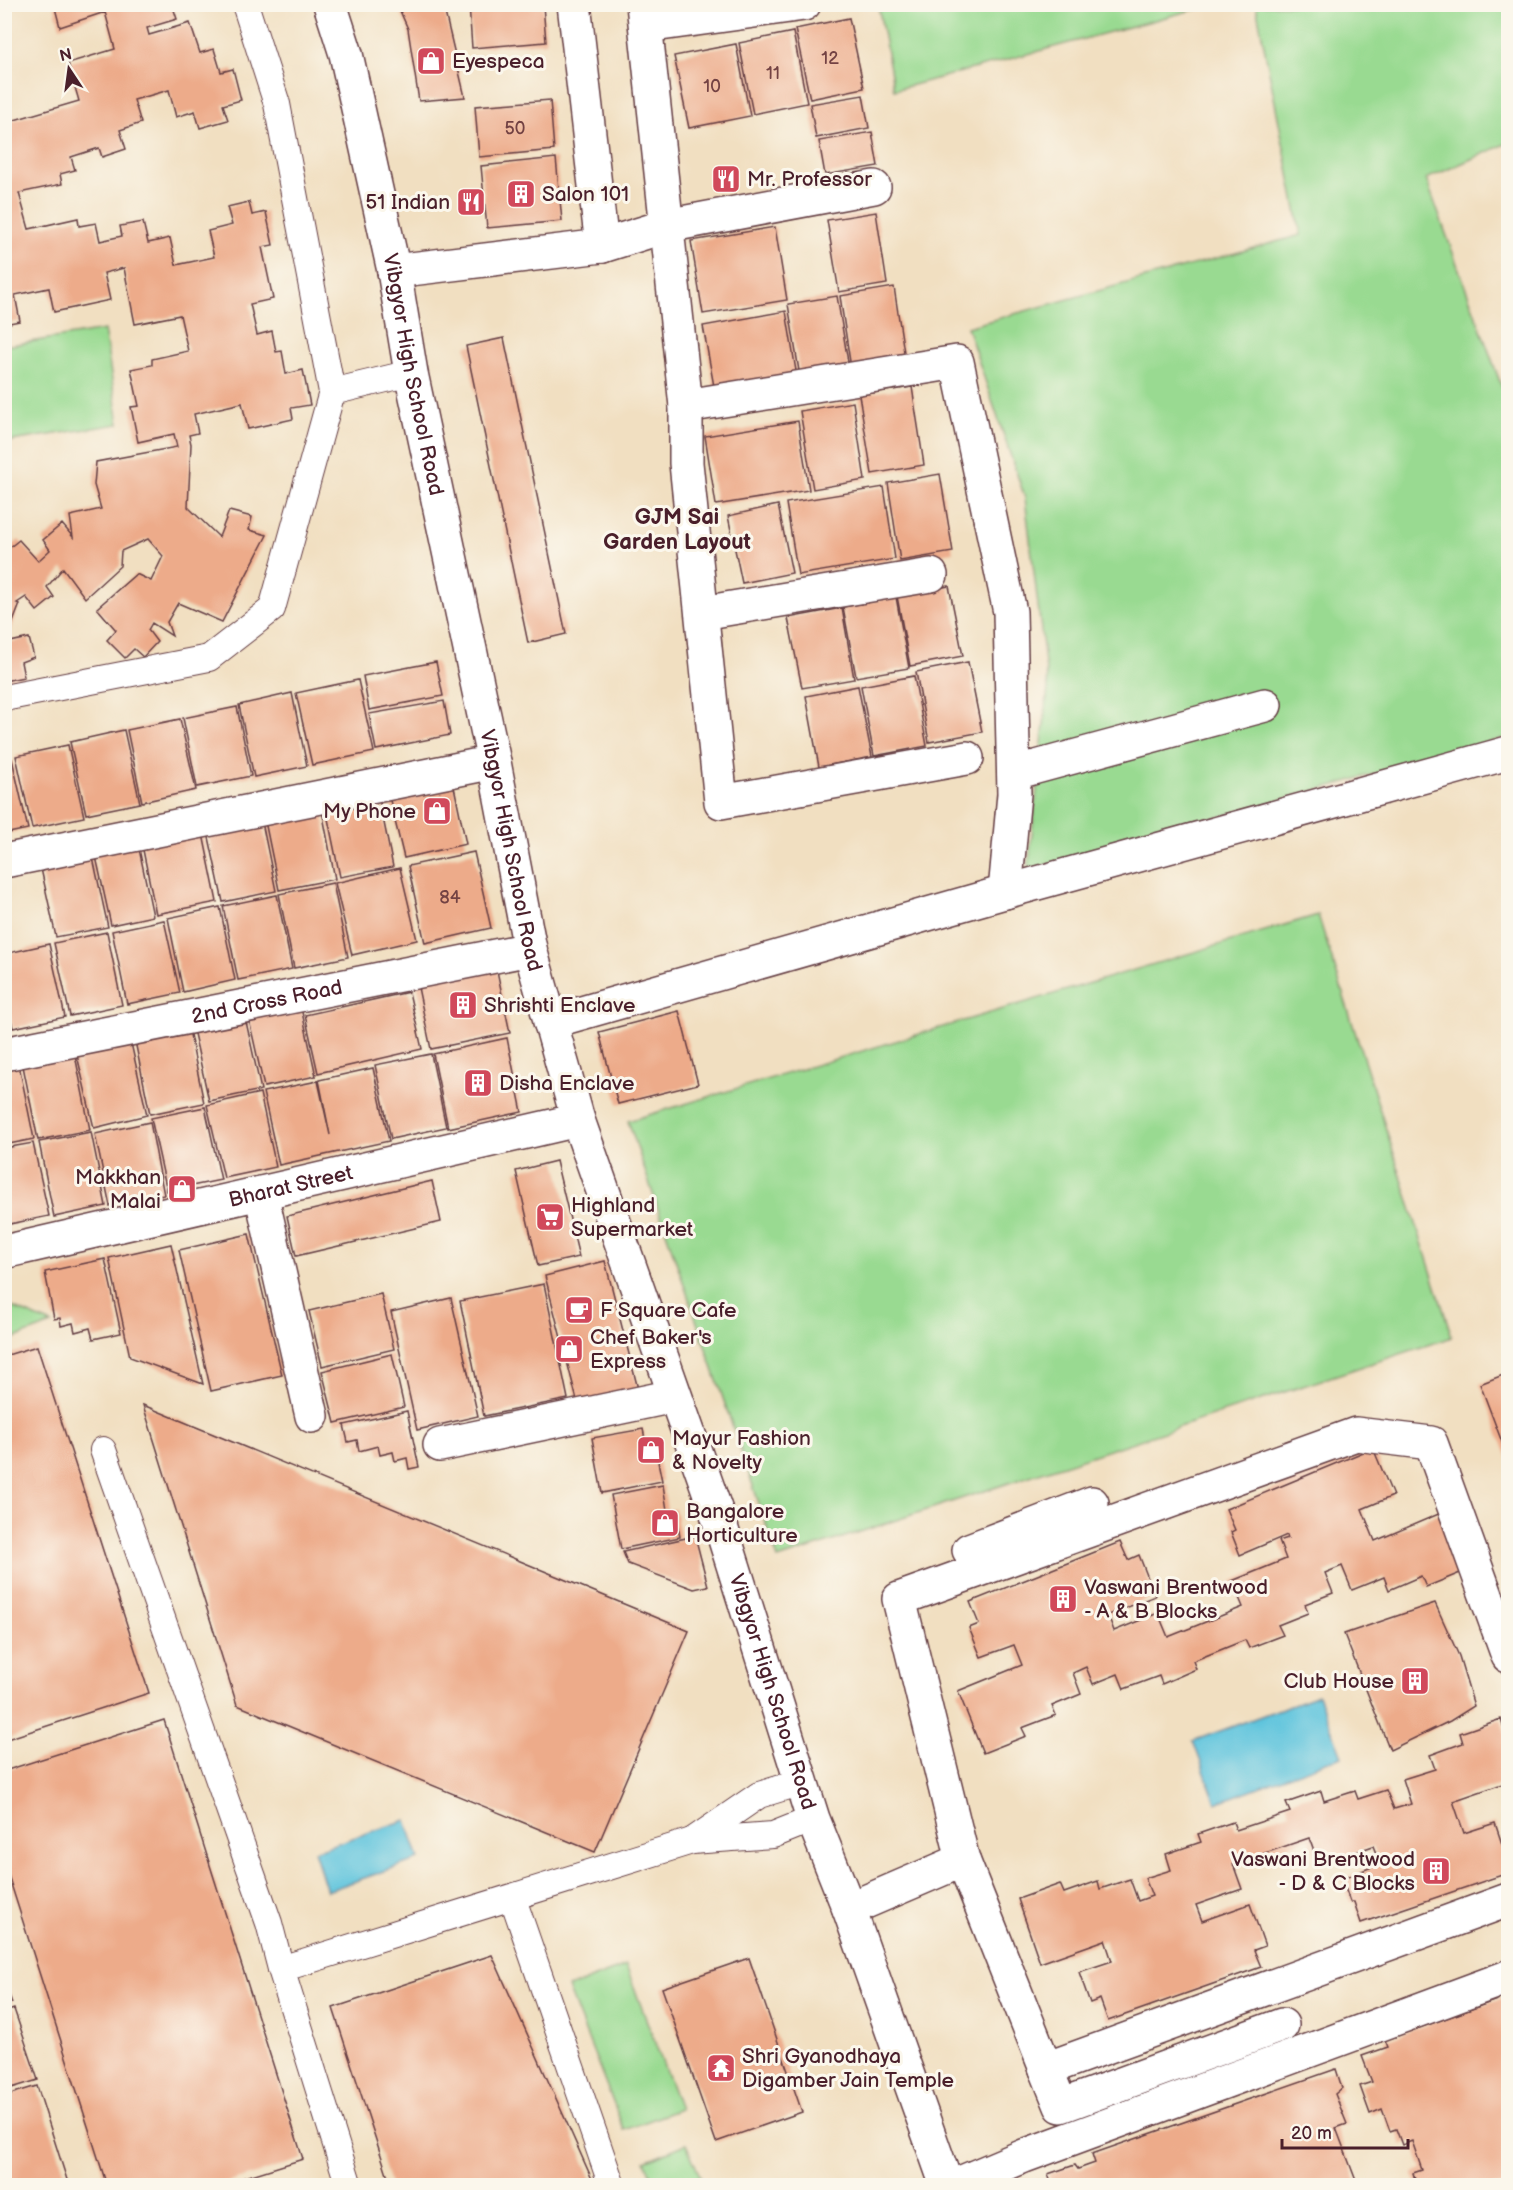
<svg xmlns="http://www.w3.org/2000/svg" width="1513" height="2190" font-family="'Balsamiq Sans',sans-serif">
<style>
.green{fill:#99da91;stroke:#727c5e;stroke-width:1.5}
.water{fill:#5fc4dd;stroke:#547284;stroke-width:1.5}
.building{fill:#edab8a}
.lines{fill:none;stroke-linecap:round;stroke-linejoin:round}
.lane-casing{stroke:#633c42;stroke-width:28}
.street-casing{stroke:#633c42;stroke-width:36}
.secondary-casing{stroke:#633c42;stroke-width:36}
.lane{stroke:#fff;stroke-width:26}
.street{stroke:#fff;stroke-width:33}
.secondary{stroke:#fff;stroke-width:33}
.labels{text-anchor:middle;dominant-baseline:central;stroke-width:6;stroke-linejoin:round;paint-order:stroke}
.number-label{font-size:18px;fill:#734243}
.poi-label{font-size:21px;fill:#4a1f2b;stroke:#fbf7ec;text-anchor:start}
.street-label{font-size:21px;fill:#4a1f2b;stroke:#fbf7ec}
.neighbourhood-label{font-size:22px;font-weight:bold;fill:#4a1f2b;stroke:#fbf7ec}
</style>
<rect width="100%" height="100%" fill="#fbf7ec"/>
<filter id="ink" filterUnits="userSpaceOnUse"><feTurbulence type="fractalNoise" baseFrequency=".0167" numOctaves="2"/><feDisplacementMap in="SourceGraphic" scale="12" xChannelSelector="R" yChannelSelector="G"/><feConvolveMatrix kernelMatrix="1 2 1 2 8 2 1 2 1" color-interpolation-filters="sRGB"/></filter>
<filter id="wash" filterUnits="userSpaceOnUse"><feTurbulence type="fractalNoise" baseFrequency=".008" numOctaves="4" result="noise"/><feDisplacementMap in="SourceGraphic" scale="24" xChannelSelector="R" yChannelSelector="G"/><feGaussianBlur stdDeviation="1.35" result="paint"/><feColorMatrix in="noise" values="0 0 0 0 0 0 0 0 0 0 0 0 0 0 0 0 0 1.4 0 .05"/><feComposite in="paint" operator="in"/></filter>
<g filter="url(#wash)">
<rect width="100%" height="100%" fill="#f1dfc1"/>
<g class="green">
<polygon points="878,5 878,4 1211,5 894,90"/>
<polygon points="1256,5 1508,5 1508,143 1426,179 1508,404 1508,737 1028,870 1048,688 1025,498 967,327 1301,235"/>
<polygon points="104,330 119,424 5,442 5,346"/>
<polygon points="1318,915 1452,1337 778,1559 628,1121"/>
<polygon points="5,1304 52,1324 5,1342"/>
<polygon points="626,1966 680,2109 624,2130 568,1988"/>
<polygon points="686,2144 704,2185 655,2185 645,2161"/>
</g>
<g class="water">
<polygon points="1318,1695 1342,1756 1216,1803 1193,1741"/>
<polygon points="406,1820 419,1859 327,1891 314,1851"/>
</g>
<g id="blocks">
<g class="building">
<polygon points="54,4 172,4 177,19 147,28 149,35 190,23 200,53 214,49 221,72 233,69 241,100 223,105 228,120 200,128 195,111 176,117 169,90 134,100 141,123 120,130 126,149 102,157 99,148 71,157 75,170 60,174 62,184 19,193 29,229 78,218 79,226 96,223 100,241 122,236 120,226 143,222 148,243 170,238 176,265 214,257 208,231 232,225 227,207 249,202 252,215 266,212 273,245 262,247 273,299 250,304 257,335 272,331 276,352 282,351 286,374 303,370 310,405 291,408 293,419 248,429 242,403 194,414 198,433 189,435 191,444 188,507 219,537 229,511 252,517 249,530 267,535 222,622 178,603 167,622 172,636 152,623 148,630 157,642 143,657 134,649 125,658 107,640 116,630 97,608 136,574 151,581 163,556 148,539 121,551 120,566 85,598 63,568 47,587 54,597 37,611 26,597 17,603 20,604 10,630 7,630 10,642 29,638 34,657 21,662 24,677 4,681 4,552 19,540 38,561 50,550 43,540 62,524 73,537 70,516 101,509 94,485 96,462 177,447 174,434 138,442 131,407 139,406 131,369 152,365 152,359 188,351 180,315 135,324 124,268 104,273 110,300 54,312 49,288 15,295 20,321 4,324 4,139 7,138 4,123 79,101 68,63 115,49 105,12 60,27"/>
<polygon points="397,4 443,4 465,97 419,101 408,29"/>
<polygon points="469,5 543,5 546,42 472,48"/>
<polygon points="849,18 864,88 810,99 795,29"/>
<polygon points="793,32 807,103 753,114 739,43"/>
<polygon points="736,44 750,116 689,128 674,56"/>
<polygon points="863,95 869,128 816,138 810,104"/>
<polygon points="550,100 554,150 479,157 475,106"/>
<polygon points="872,132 878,166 825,175 819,141"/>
<polygon points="556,158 562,221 487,228 481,166"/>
<polygon points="876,212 887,284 839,292 827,220"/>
<polygon points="775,227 787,300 703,314 691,241"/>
<polygon points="894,287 905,359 851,368 840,296"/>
<polygon points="837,296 849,368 800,377 788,304"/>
<polygon points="786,311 797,377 715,392 703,326"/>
<polygon points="504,338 566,634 528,643 466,346"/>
<polygon points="912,387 924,465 872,474 859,395"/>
<polygon points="853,402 865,480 813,489 800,411"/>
<polygon points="798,421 809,490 716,505 705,436"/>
<polygon points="940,474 953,552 900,561 888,483"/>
<polygon points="884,487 895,559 798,575 786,503"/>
<polygon points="778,505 792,573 742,583 728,516"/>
<polygon points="949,586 963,656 910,666 897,596"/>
<polygon points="896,597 909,668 856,677 843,607"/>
<polygon points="842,608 854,679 802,688 788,618"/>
<polygon points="436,662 443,696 369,710 363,676"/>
<polygon points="968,662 982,732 929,742 916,672"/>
<polygon points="914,676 927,746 874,756 861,686"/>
<polygon points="358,680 374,752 312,765 296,693"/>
<polygon points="858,686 872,757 819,767 806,696"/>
<polygon points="292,693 307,766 254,777 239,705"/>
<polygon points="444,701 450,735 376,750 369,714"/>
<polygon points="237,707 251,776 197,787 183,718"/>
<polygon points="180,719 196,790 142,802 127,730"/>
<polygon points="124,730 140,803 86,814 70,742"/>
<polygon points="68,745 84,817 32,828 16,756"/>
<polygon points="12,759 28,829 4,834 4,760"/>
<polygon points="452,777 466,844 404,858 388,792"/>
<polygon points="379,798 393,867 340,877 326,809"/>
<polygon points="321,805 335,879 279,890 264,816"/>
<polygon points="261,817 276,891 223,902 207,828"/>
<polygon points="202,829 217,902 156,914 141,840"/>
<polygon points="138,844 153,916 111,925 95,852"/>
<polygon points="474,852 491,928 425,943 408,866"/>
<polygon points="92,853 108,927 56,937 40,864"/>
<polygon points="400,868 417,940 352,955 335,883"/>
<polygon points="333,883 348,957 294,968 279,894"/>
<polygon points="277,895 292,969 238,980 223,906"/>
<polygon points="220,907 235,980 183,992 168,918"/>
<polygon points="164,920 180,993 127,1004 112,931"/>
<polygon points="107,932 122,1005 70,1016 54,943"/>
<polygon points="49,944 65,1017 13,1028 4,988 4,954"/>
<polygon points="495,961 510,1033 431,1049 416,978"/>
<polygon points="409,992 422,1049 318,1073 305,1015"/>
<polygon points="300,1003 316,1076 264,1087 248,1015"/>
<polygon points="679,1011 698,1084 618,1104 599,1032"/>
<polygon points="245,1017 261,1090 209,1101 193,1029"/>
<polygon points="189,1030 204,1103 150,1114 135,1041"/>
<polygon points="507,1038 522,1112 448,1128 433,1054"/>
<polygon points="131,1043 147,1115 94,1128 77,1055"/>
<polygon points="431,1054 446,1127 391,1139 375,1065"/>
<polygon points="75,1055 90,1130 38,1140 23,1066"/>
<polygon points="19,1065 34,1139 4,1145 4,1068"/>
<polygon points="373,1068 389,1141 279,1165 263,1092 318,1081 330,1135 319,1080"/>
<polygon points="260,1093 276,1167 224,1178 207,1105"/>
<polygon points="205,1107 221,1180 167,1191 151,1118"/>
<polygon points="150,1122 164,1195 110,1206 95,1134"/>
<polygon points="91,1132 106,1206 54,1217 39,1142"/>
<polygon points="33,1143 49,1216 5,1225 5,1148"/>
<polygon points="556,1161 579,1257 538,1266 516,1171"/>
<polygon points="432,1181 441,1222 296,1256 287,1216"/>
<polygon points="249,1234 282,1375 211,1391 179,1250"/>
<polygon points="171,1244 203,1384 130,1357 109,1258"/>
<polygon points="105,1259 121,1333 93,1339 90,1328 75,1332 73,1323 61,1326 60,1318 54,1319 45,1272"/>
<polygon points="605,1261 638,1389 578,1404 545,1276"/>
<polygon points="544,1284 568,1399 484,1416 460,1301"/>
<polygon points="381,1294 394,1349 322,1366 309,1311"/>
<polygon points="451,1298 478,1416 417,1430 391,1312"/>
<polygon points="37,1346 149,1693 4,1740 4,1356"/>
<polygon points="392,1354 404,1407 335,1423 322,1371"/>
<polygon points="1508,1373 1508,1458 1480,1384"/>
<polygon points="143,1405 689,1631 595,1852 237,1705"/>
<polygon points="407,1411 419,1467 409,1469 407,1458 395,1461 393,1452 380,1455 378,1446 359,1451 357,1440 348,1442 344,1425"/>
<polygon points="643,1429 648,1454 656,1452 662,1481 602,1493 592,1438"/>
<polygon points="1373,1448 1393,1496 1362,1509 1375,1541 1441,1513 1465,1571 1426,1587 1421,1576 1389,1590 1384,1577 1352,1590 1342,1566 1325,1573 1333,1593 1305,1604 1308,1613 1278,1625 1283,1635 1249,1648 1245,1640 1193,1661 1196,1669 1162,1684 1159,1676 1124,1689 1118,1674 1093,1684 1086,1667 1073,1673 1081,1694 1052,1706 1056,1715 1022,1728 1026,1736 983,1753 958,1691 1022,1665 1014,1645 981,1657 969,1628 979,1624 970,1602 1120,1542 1128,1560 1139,1555 1155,1596 1108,1615 1114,1631 1158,1613 1168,1637 1243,1607 1232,1581 1286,1559 1279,1541 1288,1538 1287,1535 1240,1555 1231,1532 1235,1530 1226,1509"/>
<polygon points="663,1485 667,1510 675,1509 680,1537 621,1549 611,1495"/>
<polygon points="695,1536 708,1586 694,1589 628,1564 623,1552"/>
<polygon points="1435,1603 1459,1656 1474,1706 1450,1721 1390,1750 1344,1634"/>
<polygon points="1501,1719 1508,1743 1508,1782 1453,1801 1464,1833 1495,1823 1508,1862 1508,1873 1361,1923 1354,1902 1350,1902 1342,1879 1389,1860 1380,1863 1373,1846 1319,1865 1309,1838 1233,1864 1242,1889 1196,1905 1202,1921 1250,1904 1265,1946 1254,1950 1261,1967 1108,2021 1100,1999 1090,2003 1079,1972 1112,1961 1105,1940 1040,1963 1018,1899 1060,1884 1064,1893 1098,1881 1100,1889 1130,1879 1138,1901 1152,1896 1145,1878 1171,1870 1166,1854 1201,1842 1198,1834 1233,1822 1236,1830 1290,1812 1286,1803 1321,1791 1324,1801 1355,1791 1358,1799 1386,1790 1394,1809 1411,1804 1403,1779 1435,1769 1430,1755 1463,1743 1460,1733"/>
<polygon points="164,1720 303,2159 217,2186 107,2186 4,1862 4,1771"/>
<polygon points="492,1955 595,2186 391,2186 333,2008"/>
<polygon points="749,1958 802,2112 716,2142 662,1988"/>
<polygon points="4,1981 12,2003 4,2005"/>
<polygon points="1508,1996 1508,2186 1417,2186 1413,2173 1422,2170 1412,2141 1402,2145 1396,2129 1390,2131 1382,2109 1370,2114 1360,2086 1372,2082 1362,2056 1388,2047 1385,2040"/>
<polygon points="14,2009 38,2080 5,2090 5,2012"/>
<polygon points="1336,2069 1342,2088 1335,2094 1347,2124 1336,2128 1358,2186 1052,2186 1048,2174 1075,2165 1078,2169 1095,2163 1092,2154"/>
<polygon points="37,2086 69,2186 4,2186 4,2096"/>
</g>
</g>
</g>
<g filter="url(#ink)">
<use href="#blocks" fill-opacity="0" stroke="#633c42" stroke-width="1.5"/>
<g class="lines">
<g class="lane-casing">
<g id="lane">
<polyline points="332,392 411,373"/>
<polyline points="4,698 209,658 272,609 332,392 277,104 245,4"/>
<polyline points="103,1450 269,1923 281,1969 692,1841 773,1835 813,1819"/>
<polyline points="692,1841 759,1795 801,1782"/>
<polyline points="513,1899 612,2186"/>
<polyline points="281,1969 349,2186"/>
</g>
</g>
<g class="street-casing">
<g id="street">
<polyline points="574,4 602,246"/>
<polyline points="643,4 686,406 686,463 721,802 967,758"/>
<polyline points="646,26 804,4"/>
<polyline points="394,271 602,246 666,226 874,187"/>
<polyline points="686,406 957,362 1010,612 1014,794 1005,892"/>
<polyline points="702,613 931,575"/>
<polyline points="1014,773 1265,705"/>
<polyline points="4,861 494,762"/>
<polyline points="550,1022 1005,892 1508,753"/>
<path id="s1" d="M 4,1054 L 530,949"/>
<polyline points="261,1193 312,1416"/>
<path id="s2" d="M 4,1252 L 578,1120"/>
<polyline points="440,1445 674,1396"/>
<polyline points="969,1550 1092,1503"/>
<polyline points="1508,1656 1431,1443 1356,1434 899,1599 963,1860 1046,2069 1508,1900"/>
<polyline points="849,1909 963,1860"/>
<polyline points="1046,2069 1061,2106 1282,2025"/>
<polyline points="953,2186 1024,2156 1508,1977"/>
</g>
</g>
<g class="secondary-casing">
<g id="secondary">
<path id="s3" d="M 330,4 L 346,54 L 394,271 L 411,373 L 494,762 L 530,949 L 578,1120 L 717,1514 L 813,1819 L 849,1909 L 947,2186"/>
</g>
</g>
<use href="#lane" class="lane"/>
<use href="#street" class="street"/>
<use href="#secondary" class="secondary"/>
</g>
</g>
<defs>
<g id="shop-square" transform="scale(1.5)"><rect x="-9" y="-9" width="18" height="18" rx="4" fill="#d1495b" stroke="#fbf7ec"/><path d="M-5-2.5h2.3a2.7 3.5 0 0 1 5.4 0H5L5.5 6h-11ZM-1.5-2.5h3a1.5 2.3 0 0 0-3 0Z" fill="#fff"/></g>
<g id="restaurant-square" transform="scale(1.5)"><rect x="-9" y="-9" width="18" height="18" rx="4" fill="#d1495b" stroke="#fbf7ec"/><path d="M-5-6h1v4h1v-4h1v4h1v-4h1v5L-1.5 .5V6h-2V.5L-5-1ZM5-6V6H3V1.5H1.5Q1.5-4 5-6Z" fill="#fff"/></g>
<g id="building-square" transform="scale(1.5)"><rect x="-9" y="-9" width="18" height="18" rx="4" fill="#d1495b" stroke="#fbf7ec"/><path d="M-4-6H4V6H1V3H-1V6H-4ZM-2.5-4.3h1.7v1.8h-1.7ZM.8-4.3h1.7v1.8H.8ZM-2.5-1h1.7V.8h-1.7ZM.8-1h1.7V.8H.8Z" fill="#fff"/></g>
<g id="supermarket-square" transform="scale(1.5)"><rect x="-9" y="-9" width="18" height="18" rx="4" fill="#d1495b" stroke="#fbf7ec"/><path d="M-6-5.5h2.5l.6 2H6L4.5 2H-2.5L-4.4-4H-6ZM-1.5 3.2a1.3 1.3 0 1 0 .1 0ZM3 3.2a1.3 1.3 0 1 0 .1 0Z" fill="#fff"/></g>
<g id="cafe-square" transform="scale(1.5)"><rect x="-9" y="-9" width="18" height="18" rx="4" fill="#d1495b" stroke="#fbf7ec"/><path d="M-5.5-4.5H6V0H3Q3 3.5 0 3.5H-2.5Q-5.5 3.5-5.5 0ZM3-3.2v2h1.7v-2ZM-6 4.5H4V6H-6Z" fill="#fff"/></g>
<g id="temple-square" transform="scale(1.5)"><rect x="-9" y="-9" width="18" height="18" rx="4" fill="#d1495b" stroke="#fbf7ec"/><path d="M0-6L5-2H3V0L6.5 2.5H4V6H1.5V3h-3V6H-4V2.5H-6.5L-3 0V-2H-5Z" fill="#fff"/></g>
</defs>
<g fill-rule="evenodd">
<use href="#shop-square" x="431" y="61"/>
<use href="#restaurant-square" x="726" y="179"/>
<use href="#building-square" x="521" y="194"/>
<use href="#restaurant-square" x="471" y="202"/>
<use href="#shop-square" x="437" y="811"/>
<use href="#building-square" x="463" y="1005"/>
<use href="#building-square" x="478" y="1083"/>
<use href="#shop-square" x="182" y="1189"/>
<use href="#supermarket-square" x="550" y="1217"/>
<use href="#cafe-square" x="579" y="1310"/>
<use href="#shop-square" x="569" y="1349"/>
<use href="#shop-square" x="651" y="1450"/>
<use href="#shop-square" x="665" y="1523"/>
<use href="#building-square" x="1063" y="1599"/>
<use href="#building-square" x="1415" y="1681"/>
<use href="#building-square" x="1436" y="1871"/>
<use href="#temple-square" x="721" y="2068"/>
</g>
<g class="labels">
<g class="number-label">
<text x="830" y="58">12</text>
<text x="773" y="73">11</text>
<text x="712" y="86">10</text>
<text x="515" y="128">50</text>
<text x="450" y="897">84</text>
</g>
<g class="poi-label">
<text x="452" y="61">Eyespeca</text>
<text x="747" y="179">Mr. Professor</text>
<text x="542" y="194">Salon 101</text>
<text x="450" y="202" text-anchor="end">51 Indian</text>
<text x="416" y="811" text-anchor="end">My Phone</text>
<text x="484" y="1005">Shrishti Enclave</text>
<text x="499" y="1083">Disha Enclave</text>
<text x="161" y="1177" text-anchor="end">Makkhan<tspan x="161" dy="24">Malai</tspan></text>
<text x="571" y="1205">Highland<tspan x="571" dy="24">Supermarket</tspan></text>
<text x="600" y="1310">F Square Cafe</text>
<text x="590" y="1337">Chef Baker's<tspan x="590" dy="24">Express</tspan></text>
<text x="672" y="1438">Mayur Fashion<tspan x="672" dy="24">&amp; Novelty</tspan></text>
<text x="686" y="1511">Bangalore<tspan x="686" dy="24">Horticulture</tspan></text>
<text x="1084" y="1587">Vaswani Brentwood<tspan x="1084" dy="24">- A &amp; B Blocks</tspan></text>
<text x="1394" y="1681" text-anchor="end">Club House</text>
<text x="1415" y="1859" text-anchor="end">Vaswani Brentwood<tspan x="1415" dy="24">- D &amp; C Blocks</tspan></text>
<text x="742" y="2056">Shri Gyanodhaya<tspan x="742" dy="24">Digamber Jain Temple</tspan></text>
</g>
<g class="street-label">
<text stroke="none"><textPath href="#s3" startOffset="380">Vibgyor High School Road</textPath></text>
<text stroke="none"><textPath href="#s3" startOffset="866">Vibgyor High School Road</textPath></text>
<text stroke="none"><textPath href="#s1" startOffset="268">2nd Cross Road</textPath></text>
<text stroke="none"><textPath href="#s2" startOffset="294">Bharat Street</textPath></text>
<text stroke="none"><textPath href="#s3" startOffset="1748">Vibgyor High School Road</textPath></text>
</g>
<g class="neighbourhood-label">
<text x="677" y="517">GJM Sai<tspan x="677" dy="25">Garden Layout</tspan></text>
</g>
</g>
<rect width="1513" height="2190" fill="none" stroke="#fbf7ec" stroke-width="24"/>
<g transform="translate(69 69) rotate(347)" stroke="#fbf7ec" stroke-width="4.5" paint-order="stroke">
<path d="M0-4.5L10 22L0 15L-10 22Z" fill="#4a1f2b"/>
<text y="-9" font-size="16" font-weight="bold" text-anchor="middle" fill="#4a1f2b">N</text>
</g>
<path d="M1282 2139v9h126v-9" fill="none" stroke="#4a1f2b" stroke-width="3"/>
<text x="1291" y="2139" font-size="18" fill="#4a1f2b" stroke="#fbf7ec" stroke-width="4.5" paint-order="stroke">20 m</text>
</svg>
